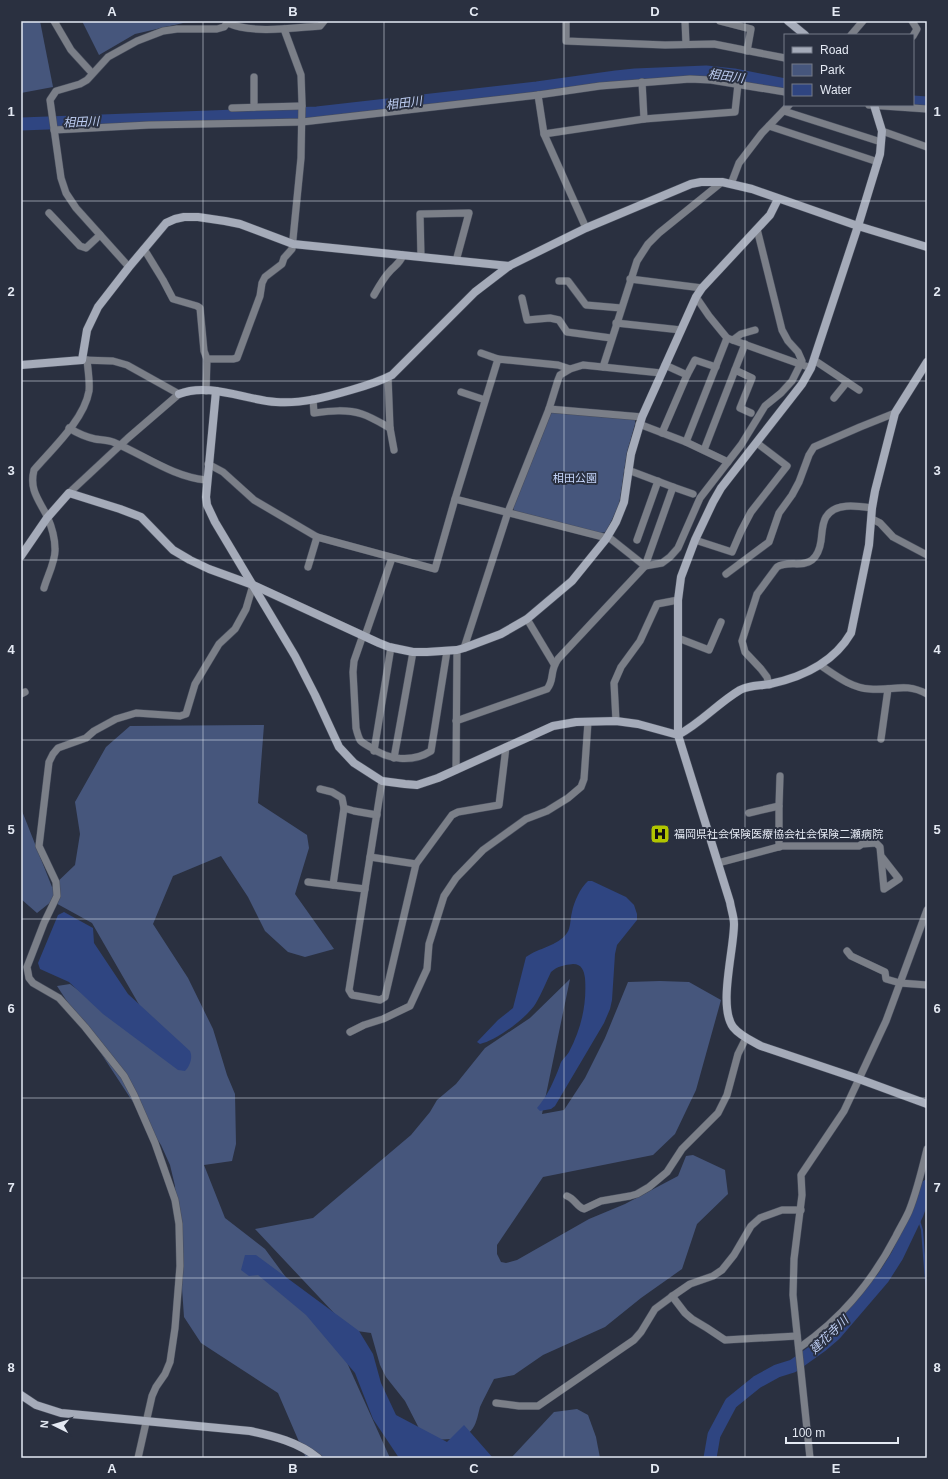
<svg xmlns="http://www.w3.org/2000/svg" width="948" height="1479" font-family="Arial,'Noto Sans JP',sans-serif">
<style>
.green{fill:#46567c}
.water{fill:#2f4581}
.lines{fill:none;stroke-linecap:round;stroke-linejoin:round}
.stream{stroke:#2f4581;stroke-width:2}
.river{stroke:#2f4581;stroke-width:13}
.street-casing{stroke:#484e5d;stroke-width:8}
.secondary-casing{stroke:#484e5d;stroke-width:9}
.street{stroke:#7b7f88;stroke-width:7}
.secondary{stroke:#a5abb9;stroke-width:8}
.grid{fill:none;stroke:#e4e9f3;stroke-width:1;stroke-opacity:0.55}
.labels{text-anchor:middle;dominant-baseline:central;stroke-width:4;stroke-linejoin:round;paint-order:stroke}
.park-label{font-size:11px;fill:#c4d4f9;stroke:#2a3040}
.poi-label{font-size:11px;fill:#e4e9f3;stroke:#2a3040;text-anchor:start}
.water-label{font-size:12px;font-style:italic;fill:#becef3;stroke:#2a3040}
.neatline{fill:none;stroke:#e4e9f3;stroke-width:1.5}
.grid-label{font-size:13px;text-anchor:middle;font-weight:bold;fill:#e4e9f3}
</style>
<rect width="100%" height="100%" fill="#2a3040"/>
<g class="green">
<polygon points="21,21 40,21 53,87 21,93"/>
<polygon points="82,21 215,21 183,23 135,34 99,55"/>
<polygon points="551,412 632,418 635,420 635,424 627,452 619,505 606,532 595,534 515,512 513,508"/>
<polygon points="264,725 258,803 307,835 309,848 295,894 334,949 305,957 288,952 265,931 248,897 221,856 173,876 153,924 188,978 213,1029 227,1075 235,1094 236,1144 232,1161 204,1165 225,1218 265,1249 344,1356 390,1458 306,1458 278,1393 201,1343 184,1317 175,1186 170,1165 161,1145 57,986 70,984 171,1060 92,923 52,901 37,913 21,899 21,812 22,811 52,887 75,865 80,834 75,802 106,747 130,726"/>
<path d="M 570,979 L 542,1114 L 564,1110 L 585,1078 L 605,1038 L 628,982 L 660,981 L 689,982 L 721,1000 L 696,1090 L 675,1134 L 653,1155 L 543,1177 L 497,1245 L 497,1254 L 501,1262 L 506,1263 L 517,1260 L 589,1219 L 625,1204 L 678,1176 L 686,1156 L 693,1155 L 725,1170 L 728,1194 L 697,1224 L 682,1269 L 641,1298 L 605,1327 L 543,1355 L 514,1375 L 494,1379 C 489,1389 484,1398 480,1407 C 478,1414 477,1422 473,1428 C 465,1442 438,1440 424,1438 L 405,1401 L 386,1377 L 380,1365 L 371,1333 L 350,1330 L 255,1229 L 313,1218 L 411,1135 L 430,1112 L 437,1100 L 456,1084 L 485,1048 L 530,1018 Z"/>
<polygon points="577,1409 588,1415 596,1437 600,1458 511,1458 554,1412"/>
</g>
<g class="water">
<path d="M 588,881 L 592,881 L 626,897 L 634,905 L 637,914 L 637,920 L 617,945 L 615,954 L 612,1000 L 610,1009 L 604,1023 L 555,1106 L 551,1109 L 540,1111 L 537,1108 C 547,1097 555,1079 560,1065 C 561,1060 566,1057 569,1052 C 581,1029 587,1005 585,978 C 584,971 582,964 573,964 C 564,965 558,966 551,972 C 546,982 542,993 536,1003 C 528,1017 496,1041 480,1044 L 477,1042 L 498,1020 L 513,1008 L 526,957 C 538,948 558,946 567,933 C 571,927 570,919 572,912 C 574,902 580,888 588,881 Z"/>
<path d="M 64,912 L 93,928 L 94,943 L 128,994 L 190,1051 C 193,1057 190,1066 185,1071 L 178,1070 L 103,1014 L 69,982 L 40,969 L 38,963 L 58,915 Z"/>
<polygon points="245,1255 256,1255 359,1331 373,1354 381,1383 396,1415 447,1442 464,1425 493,1458 399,1458 373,1419 355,1373 306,1315 258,1275 249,1276 241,1270"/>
</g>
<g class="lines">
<polyline class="stream" points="917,1214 922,1230 927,1294"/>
<g class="river">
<polyline points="913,102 927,103"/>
<polyline points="21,124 317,113 537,88 616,77 635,75 706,72 734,75 785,85"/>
<polyline points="710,1458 714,1435 731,1403 757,1382 777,1371 793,1366 821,1346 835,1334 883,1278 897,1256 917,1214 927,1186"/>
</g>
<g class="street-casing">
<g id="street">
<polyline points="54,21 71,50 92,73"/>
<polyline points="566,21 566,41 665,45 714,44 785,58"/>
<polyline points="685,21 686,44"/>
<polyline points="720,21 751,29 747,51"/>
<polyline points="912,21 917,29 913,36"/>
<path d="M 228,23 C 252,34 293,28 320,26 L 324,21"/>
<polyline points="851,35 863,21"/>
<polyline points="254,77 254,107"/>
<polyline points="642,82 644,119"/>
<polyline points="538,95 544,134 586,228"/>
<polyline points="869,105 927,109"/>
<polyline points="232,108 302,106"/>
<polyline points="784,111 881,142"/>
<polyline points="769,126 878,162"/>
<polyline points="54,130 149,125 302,122 538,95 600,86 690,79 711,80 785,92"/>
<polyline points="882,131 927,147"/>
<polyline points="544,134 644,119 735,112 738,84"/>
<polyline points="731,184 739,163 762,133 789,105"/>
<polyline points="49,213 80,246 86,248 100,235"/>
<polyline points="144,249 163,280 173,299 197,306 200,308 204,351 207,359 206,391"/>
<polyline points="421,257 420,214 469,213 456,261"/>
<polyline points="129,267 76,208 66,193 61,178 50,100 56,91 80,84 87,80 108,57 137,41 163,31 177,29 217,29 224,27 229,21"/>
<polyline points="630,279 702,288"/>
<polyline points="559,281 568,281 586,305 621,308"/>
<path d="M 374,295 C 379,286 384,277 391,270 C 396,265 400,263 403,255"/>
<polyline points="696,297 709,316 727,338 811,368"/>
<polyline points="522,298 527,320 550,318 559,320 567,332 611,338"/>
<polyline points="616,323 681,330"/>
<polyline points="733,340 741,334 755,330"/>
<polyline points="481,353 498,359"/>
<polyline points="207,359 233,359 237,358 260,296 262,283 265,277 282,264 284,258 292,249 301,158 302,103 301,75 284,29"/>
<polyline points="814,360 859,390"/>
<polyline points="603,367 637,261 648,244 659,233 722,182"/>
<polyline points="735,370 752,378 740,408 751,413"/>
<polyline points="687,375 695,360 716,367"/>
<polyline points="388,377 390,428 394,450"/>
<polyline points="461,392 485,400"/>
<polyline points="834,398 847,382"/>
<path d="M 313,399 L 314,413 C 330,411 346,409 362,414 C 371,417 381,423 390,428"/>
<polyline points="549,409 642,417"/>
<polyline points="639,424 686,442 728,462"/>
<path d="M 69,428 C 77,433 86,437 95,439 C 100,440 107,440 113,442 C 144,455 173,477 206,480"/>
<polyline points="662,433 687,375 665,365"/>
<polyline points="686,442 727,338"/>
<polyline points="704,450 745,344"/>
<polyline points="208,464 223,472 254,500 317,537"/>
<polyline points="628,470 673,487"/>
<polyline points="69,493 128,438 179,394 127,365 113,361 82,360"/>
<polyline points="455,499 611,539 645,566 662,563 670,557 678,548 700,498 741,445 765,406 781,393 792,381 802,361 798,352 788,341 782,330 757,229"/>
<polyline points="872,519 880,523 893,537 927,555"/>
<polyline points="637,540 658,481"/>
<polyline points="695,540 732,552 741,531 751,512 787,466 757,443"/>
<polyline points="308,567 317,537 435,569 455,499 498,359 558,365 570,369"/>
<polyline points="726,574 769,542 779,513 792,495 799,482 809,455 814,447 860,427 895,413"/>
<path d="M 44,588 C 47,577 56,560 55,549 C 55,539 51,525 47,516 C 39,500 29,490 34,470 C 52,449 84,420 89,391 C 90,382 88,370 87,360"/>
<polyline points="527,619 554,664"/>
<path d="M 363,635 L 354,661 L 353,672 L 356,728 C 357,732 358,736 360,740 C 362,743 367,745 370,747 C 388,760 412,763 431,751 L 447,651"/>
<polyline points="365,636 392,558"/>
<polyline points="678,638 709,650 721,622"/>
<polyline points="464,648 508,512 549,409 558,380 560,375 570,369 583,365 661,373"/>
<path d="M 820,665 C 835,675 851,688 870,689 C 893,691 905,682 927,694"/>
<path d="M 769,685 L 767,677 L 761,669 L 745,652 L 742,641 L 757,594 L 777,567 C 788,560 802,568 812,560 C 818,555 820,548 821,541 C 822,534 822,523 826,517 C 835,502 858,506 872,508"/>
<polyline points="21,694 25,692"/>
<path d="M 456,721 L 547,689 C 555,679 549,672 558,659 L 645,566 L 673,487 L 693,494"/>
<polyline points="616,721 614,683 621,667 640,641 657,604 678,600"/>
<polyline points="881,739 888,689"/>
<polyline points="374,751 391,647"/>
<polyline points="394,758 413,652"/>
<polyline points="456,770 457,650"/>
<polyline points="382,781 349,990 352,995 380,1000 385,997 416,864 452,815 458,812 499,805 506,747"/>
<polyline points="320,789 332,792 342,798 344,808 354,811 377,815"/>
<polyline points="779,806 780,776"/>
<polyline points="749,813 779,806 779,847"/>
<polyline points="370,857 416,864"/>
<polyline points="718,863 782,846 859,846 862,844 876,843 880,847 884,889 899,879 881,856"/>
<polyline points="308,882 365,889"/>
<polyline points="333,885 344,808"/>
<polyline points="847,951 851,956 885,972 886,979 900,983 927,985"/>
<polyline points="350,1032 364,1025 383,1019 410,1006 427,969 429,944 444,896 456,878 483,850 526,819 547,811 568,798 581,787 584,779 588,722"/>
<path d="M 567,1196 C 575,1199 577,1207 584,1209 L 601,1201 L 630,1196 L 637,1194 L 649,1187 L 667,1172 L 682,1149 L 718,1113 L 727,1095 L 738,1054 L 746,1038"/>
<polyline points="672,1296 685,1313 692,1319 707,1328 725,1340 797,1336"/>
<path d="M 799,1348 C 842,1318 872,1282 896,1236 C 900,1228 905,1220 909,1211 C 917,1191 922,1170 927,1149"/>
<polyline points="496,1403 519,1406 538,1406 634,1340 641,1332 655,1309 674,1295 690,1284 713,1276 722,1270 734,1255 751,1226 760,1218 782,1210 801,1210"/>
<polyline points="138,1458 152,1396 156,1387 165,1374 170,1362 175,1328 180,1266 179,1224 175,1200 155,1143 134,1095 124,1076 85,1027 59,998 33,983 29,978 27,967 44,923 57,896 56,882 39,846 49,762 53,754 58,748 86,738 94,731 116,719 136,713 180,716 186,714 195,684 219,644 235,629 246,609 253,585"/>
<polyline points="810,1458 793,1295 794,1259 802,1195 801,1175 844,1111 859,1079 886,1021 927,910"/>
</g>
</g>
<g class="secondary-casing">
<g id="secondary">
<polyline points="788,21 805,35"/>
<path d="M 874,105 L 882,131 L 880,154 L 858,226 L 811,368 L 802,384 L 721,488 L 713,502 L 695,540 L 681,577 L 678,600 L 678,735 L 730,902 C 731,909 734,917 734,924 C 734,950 718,1006 733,1027 C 740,1036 752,1041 761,1046 L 859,1079 L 927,1104"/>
<polyline points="21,365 82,360 87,330 98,307 129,267 166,223 175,219 184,217 198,217 225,221 240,224 293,244 509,266"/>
<path d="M 216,391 L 206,497 L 207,505 L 215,522 L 295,656 L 315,695 L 339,747 L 354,763 L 382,781 L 405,784 L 417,785 L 438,778 L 553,726 L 576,722 L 616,721 L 638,724 L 678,735 C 701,723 718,703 740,690 C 750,685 760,686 770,684 C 803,677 834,662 851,633 L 869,545 L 872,508 L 875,491 L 895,413 L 927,362"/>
<path d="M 179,394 C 209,382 245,400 276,402 C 301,404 327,397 351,390 C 365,386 379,382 392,375 L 475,292 L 509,266 L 586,228 L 691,184 L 701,182 L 722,182 L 752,189 L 858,226 L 927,247"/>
<polyline points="21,556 47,518 69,493 120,509 141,517 173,550 190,560 209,569 253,585 379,643 389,647 413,652 427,652 457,650 464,648 501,634 527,619 572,581 606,539 616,522 624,502 631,454 642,417 696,297 702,288 770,215 778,199"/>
<path d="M 21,1395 L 36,1405 L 61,1413 L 250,1431 C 274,1436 298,1442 318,1458"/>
</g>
</g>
<use href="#street" class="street"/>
<use href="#secondary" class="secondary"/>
</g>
<path class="grid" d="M 203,21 L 203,1458M 384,21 L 384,1458M 564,21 L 564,1458M 745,21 L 745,1458M 21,201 L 927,201M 21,381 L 927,381M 21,560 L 927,560M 21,740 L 927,740M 21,919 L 927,919M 21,1098 L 927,1098M 21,1278 L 927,1278"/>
<defs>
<g id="hospital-square" transform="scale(1)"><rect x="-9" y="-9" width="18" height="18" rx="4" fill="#b1c500" stroke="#2a3040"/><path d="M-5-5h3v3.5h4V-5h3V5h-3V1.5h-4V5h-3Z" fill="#111"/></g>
</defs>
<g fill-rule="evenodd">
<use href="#hospital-square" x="660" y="834"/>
</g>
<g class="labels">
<g class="park-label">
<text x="575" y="478">相田公園</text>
</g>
<g class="poi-label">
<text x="674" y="834">福岡県社会保険医療協会社会保険二瀬病院</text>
</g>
<g class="water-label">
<text transform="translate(726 76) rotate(8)">相田川</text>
<text transform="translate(404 103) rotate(-7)">相田川</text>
<text transform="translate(81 122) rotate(-2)">相田川</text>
<text transform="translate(829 1335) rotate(-44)">建花寺川</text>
</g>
</g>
<rect width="948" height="1479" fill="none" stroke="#2a3040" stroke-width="44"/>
<rect x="784" y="34" width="130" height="72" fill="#2a3040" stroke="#747a88"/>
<rect x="792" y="47" width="20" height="6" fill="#a5abb9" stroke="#747a88"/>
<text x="820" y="54" font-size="12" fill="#e4e9f3">Road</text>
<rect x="792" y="64" width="20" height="12" fill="#46567c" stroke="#747a88"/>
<text x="820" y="74" font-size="12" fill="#e4e9f3">Park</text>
<rect x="792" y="84" width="20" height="12" fill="#2f4581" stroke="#747a88"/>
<text x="820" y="94" font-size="12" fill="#e4e9f3">Water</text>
<g transform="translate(54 1425) rotate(275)" stroke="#2a3040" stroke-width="3" paint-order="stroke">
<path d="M0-3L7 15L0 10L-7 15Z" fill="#e4e9f3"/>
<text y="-6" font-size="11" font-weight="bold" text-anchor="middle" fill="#e4e9f3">N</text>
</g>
<path d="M786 1437v6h112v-6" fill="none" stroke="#e4e9f3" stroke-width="2"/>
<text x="792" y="1437" font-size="12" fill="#e4e9f3" stroke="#2a3040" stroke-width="3" paint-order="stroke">100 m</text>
<rect x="22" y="22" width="904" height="1435" class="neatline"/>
<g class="grid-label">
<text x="112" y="16">A</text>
<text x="293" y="16">B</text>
<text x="474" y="16">C</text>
<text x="655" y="16">D</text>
<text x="836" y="16">E</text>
<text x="11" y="116">1</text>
<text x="937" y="116">1</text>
<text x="11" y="296">2</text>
<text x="937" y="296">2</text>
<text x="11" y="475">3</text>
<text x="937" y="475">3</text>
<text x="11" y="654">4</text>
<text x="937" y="654">4</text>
<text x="11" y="834">5</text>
<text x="937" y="834">5</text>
<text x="11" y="1013">6</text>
<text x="937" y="1013">6</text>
<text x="11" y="1192">7</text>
<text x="937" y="1192">7</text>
<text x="11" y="1372">8</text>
<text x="937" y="1372">8</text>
<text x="112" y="1473">A</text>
<text x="293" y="1473">B</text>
<text x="474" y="1473">C</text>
<text x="655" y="1473">D</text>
<text x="836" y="1473">E</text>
</g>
</svg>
